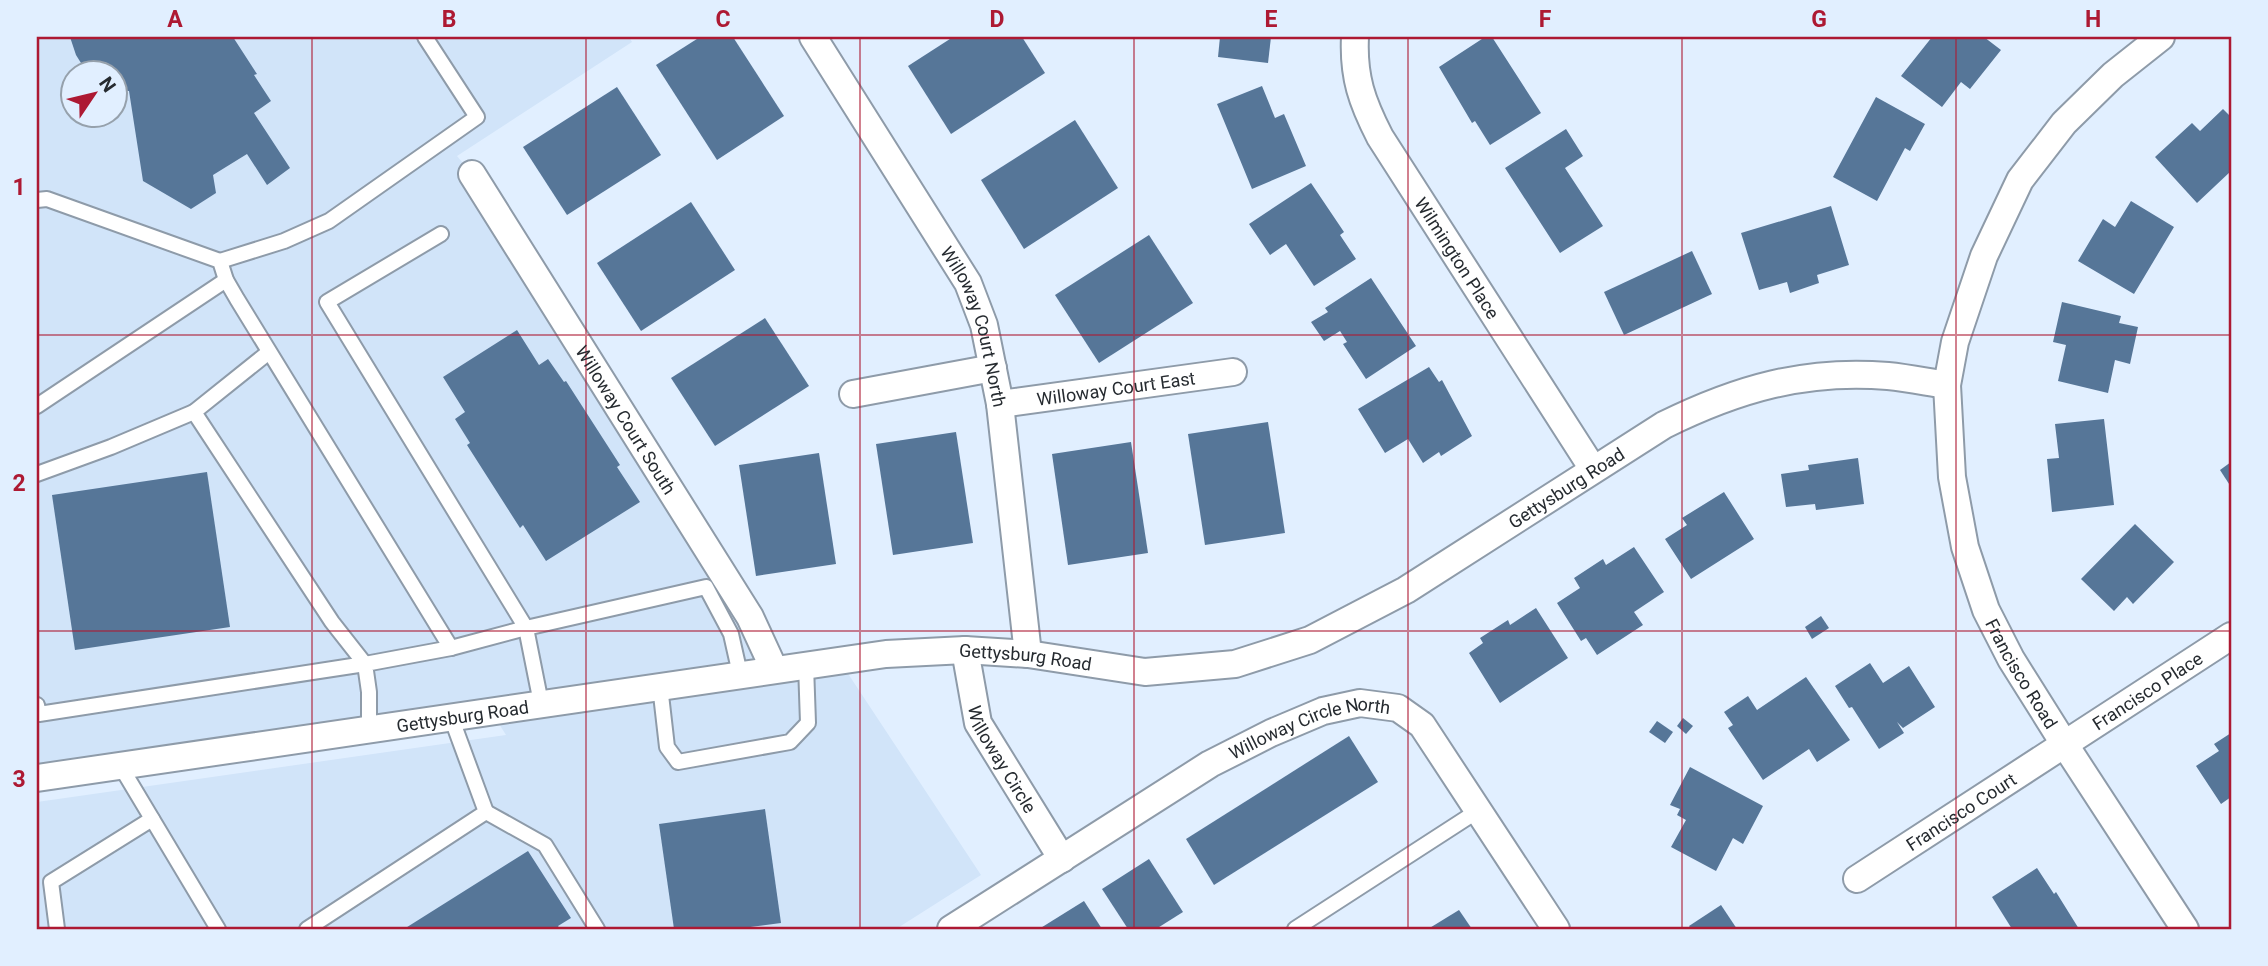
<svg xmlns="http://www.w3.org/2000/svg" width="2268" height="966" font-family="Roboto,sans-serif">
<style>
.built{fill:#d1e4f9;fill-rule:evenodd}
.building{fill:#567698}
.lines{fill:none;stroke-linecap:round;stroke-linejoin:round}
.lane-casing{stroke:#8e9ba9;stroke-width:18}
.street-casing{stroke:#8e9ba9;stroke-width:30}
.lane{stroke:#fff;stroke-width:14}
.street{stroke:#fff;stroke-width:26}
.grid{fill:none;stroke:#ad1933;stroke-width:2;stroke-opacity:0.55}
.labels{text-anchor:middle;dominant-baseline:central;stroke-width:5;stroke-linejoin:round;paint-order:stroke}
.street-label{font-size:18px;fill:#262b30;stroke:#e1efff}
.neatline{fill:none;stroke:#ad1933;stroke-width:2.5}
.grid-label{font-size:23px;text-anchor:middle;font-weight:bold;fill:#ad1933}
</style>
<rect width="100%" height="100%" fill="#e1efff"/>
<path class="built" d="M 37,37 L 629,37 L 632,42 L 457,156 L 472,174 L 774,668 L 839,660 L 981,875 L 896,929 L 37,929 L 37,802 L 506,735 L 491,711 L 37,778 ZM 74,74 L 116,74 L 116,116 L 74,116 Z"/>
<g class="building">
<polygon points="70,37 233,37 257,74 254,75 271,101 254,113 290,168 267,185 247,154 213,175 216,193 191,209 143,181 129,91 116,90 116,74 89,74 86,71 76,55"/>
<polygon points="700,37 733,37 784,116 717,160 656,65"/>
<polygon points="953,37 1022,37 1045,73 951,134 908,66"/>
<polygon points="1220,37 1271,37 1268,63 1218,57"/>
<polygon points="1485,37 1492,37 1541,113 1490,145 1475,121 1472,123 1439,67"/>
<polygon points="1932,37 1984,37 2001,50 1970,89 1961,82 1942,107 1901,76"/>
<polygon points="1262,86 1275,118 1284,114 1306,166 1252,189 1217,104"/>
<polygon points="617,87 661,155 567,215 523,147"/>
<polygon points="1876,97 1925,124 1910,151 1905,148 1877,201 1833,177"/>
<polygon points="2223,109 2231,117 2231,171 2197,203 2155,157 2192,123 2200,131"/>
<polygon points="1075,120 1118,188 1024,249 981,180"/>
<polygon points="1566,129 1583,156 1565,168 1603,226 1560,253 1505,168"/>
<polygon points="1311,183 1344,232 1340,235 1356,259 1314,286 1286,244 1270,255 1249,224"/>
<polygon points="2131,201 2174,227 2134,294 2078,261 2103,219 2115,227"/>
<polygon points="691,202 735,270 641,331 597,263"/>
<polygon points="1831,206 1849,265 1817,275 1819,283 1790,293 1787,282 1759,290 1741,233"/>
<polygon points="1149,235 1193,303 1099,363 1055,295"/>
<polygon points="1692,251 1712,294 1624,335 1604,292"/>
<polygon points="1371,278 1416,346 1366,379 1343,344 1347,342 1340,331 1324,341 1311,322 1328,312 1325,308"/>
<polygon points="2062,302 2121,316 2119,323 2138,327 2130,364 2115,360 2108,393 2058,381 2066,345 2053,342"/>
<polygon points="765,318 809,386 715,446 671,378"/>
<polygon points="517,330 539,365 548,359 564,382 566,381 620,465 617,467 640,502 546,561 523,525 520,528 467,445 470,443 455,419 465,412 443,377"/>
<polygon points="1429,367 1439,382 1442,380 1472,436 1441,456 1439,452 1423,463 1408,439 1385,453 1358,409"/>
<polygon points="2104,419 2114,505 2052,512 2047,459 2059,458 2055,424"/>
<polygon points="1268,422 1285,533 1205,545 1188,434"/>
<polygon points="956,432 973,543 893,555 876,444"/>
<polygon points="1131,442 1148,553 1068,565 1052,454"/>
<polygon points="819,453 836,564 756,576 739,465"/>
<polygon points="1858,458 1864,504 1816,510 1815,504 1786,507 1781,474 1809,470 1808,465"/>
<polygon points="2231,462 2231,487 2220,470"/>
<polygon points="207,472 230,627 75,650 52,495"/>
<polygon points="1724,492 1754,539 1691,579 1665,539 1687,525 1682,518"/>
<polygon points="2135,524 2174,562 2133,604 2127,597 2114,611 2081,579"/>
<polygon points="1634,547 1664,592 1634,612 1643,625 1597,655 1586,638 1581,641 1557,603 1580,588 1574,578 1603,559 1606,565"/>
<polygon points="1536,608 1568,658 1500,703 1469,653 1483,643 1480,638 1508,620 1510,625"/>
<polygon points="1821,616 1829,628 1812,639 1805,627"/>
<polygon points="1870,663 1883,683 1909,666 1935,707 1903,728 1897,722 1904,733 1879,749 1852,707 1849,708 1835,686"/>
<polygon points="1806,677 1850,740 1817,762 1809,749 1763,780 1728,728 1733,725 1724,712 1748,696 1757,710"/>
<polygon points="1683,718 1693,726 1686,734 1677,726"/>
<polygon points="1657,721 1673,732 1665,743 1649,732"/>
<polygon points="2231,733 2231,797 2221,804 2196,766 2219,751 2214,744"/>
<polygon points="1349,736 1378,782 1214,885 1186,839"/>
<polygon points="1690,767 1763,806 1743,844 1733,838 1716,871 1671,847 1686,820 1677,815 1680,809 1670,805"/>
<polygon points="765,809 781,923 735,929 674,929 659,824"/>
<polygon points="528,851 571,918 558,926 560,929 404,929"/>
<polygon points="1149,859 1183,912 1156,929 1128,929 1102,889"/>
<polygon points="2037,868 2054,894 2056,892 2079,929 2012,929 1992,897"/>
<polygon points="1084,901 1102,929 1039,929"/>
<polygon points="1721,905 1737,929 1691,929 1689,926"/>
<polygon points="1459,910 1472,929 1428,929"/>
</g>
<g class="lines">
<g class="lane-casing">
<g id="lane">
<polyline points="37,200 47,199 220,261 226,280 237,299 451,648 365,664 369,692 369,729"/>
<polyline points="441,234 327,302 526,628 451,648"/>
<polyline points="220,261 284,241 329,221 477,117 425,37"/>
<polyline points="37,406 226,280"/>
<polyline points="37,474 111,447 194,412"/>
<polyline points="660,686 667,747 678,762 790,742 808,723 806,665"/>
<polyline points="541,703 526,628 706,587 731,634 740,674"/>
<polyline points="37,705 39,714 365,664 332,622 194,412 269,352"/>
<polyline points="121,767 218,929"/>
<polyline points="486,812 545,845 597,929"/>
<polyline points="57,929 51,882 152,819"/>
<polyline points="307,929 486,812 451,717"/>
<polyline points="1295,929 1479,810"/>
</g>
</g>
<g class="street-casing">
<g id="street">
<path id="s1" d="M 813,37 L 968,283 L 984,325 L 1000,404 L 1028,654"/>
<path id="s2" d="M 1355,37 C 1353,77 1362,102 1380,137 L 1593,469"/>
<path id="s3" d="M 2161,37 L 2113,75 L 2064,123 L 2020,180 L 1984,256 L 1955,342 L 1947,385 L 1952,477 L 1965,547 L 1986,610 L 2011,659 L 2065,745 L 2185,929"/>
<path id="s4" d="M 472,174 L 750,617 L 774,669"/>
<polyline points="853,394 993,368"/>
<path id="s5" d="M 1000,404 L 1233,372"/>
<path id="s6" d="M 965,650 L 978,723 L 1062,859"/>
<path id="s7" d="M 37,778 L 886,654 L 965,650 L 1028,654 L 1145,672 L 1235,664 L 1310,640 L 1406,590 L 1664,425 C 1737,389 1805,369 1888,376 C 1908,378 1927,382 1947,385"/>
<path id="s8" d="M 1857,879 L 2231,636"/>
<path id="s9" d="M 951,929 L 1210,764 L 1271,733 L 1323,711 L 1360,703 L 1398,708 L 1422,725 L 1556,929"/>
</g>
</g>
<use href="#lane" class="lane"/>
<use href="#street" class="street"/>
</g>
<path class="grid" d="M 312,37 L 312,929M 586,37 L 586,929M 860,37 L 860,929M 1134,37 L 1134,929M 1408,37 L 1408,929M 1682,37 L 1682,929M 1956,37 L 1956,929M 37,335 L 2231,335M 37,631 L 2231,631"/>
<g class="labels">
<g class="street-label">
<text stroke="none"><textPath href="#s2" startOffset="248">Wilmington Place</textPath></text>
<text stroke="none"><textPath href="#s1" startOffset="334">Willoway Court North</textPath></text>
<text stroke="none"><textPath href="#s5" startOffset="117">Willoway Court East</textPath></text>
<text stroke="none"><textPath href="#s4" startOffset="290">Willoway Court South</textPath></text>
<text stroke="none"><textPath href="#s7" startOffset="1586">Gettysburg Road</textPath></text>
<text stroke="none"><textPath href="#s7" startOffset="998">Gettysburg Road</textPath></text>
<text stroke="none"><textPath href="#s3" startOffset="723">Francisco Road</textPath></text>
<text stroke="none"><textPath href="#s8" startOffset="346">Francisco Place</textPath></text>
<text stroke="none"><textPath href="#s7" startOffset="430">Gettysburg Road</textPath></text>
<text stroke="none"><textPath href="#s9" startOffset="415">Willoway Circle North</textPath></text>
<text stroke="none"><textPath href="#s6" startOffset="117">Willoway Circle</textPath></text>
<text stroke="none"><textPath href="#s8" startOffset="124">Francisco Court</textPath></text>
</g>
</g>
<rect width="2268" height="966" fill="none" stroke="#e1efff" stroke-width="77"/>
<g transform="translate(94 94) rotate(55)"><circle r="33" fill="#e1efff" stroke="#96a1ac" stroke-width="2"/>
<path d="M0-5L12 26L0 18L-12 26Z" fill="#ad1933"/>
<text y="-10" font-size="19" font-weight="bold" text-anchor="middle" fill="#262b30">N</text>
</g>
<rect x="38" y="38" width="2192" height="890" class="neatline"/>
<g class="grid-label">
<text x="175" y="27">A</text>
<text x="449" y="27">B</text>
<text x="723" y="27">C</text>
<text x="997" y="27">D</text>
<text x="1271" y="27">E</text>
<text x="1545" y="27">F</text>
<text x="1819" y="27">G</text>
<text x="2093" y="27">H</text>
<text x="19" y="195">1</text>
<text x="19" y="491">2</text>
<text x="19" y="787">3</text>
</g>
</svg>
